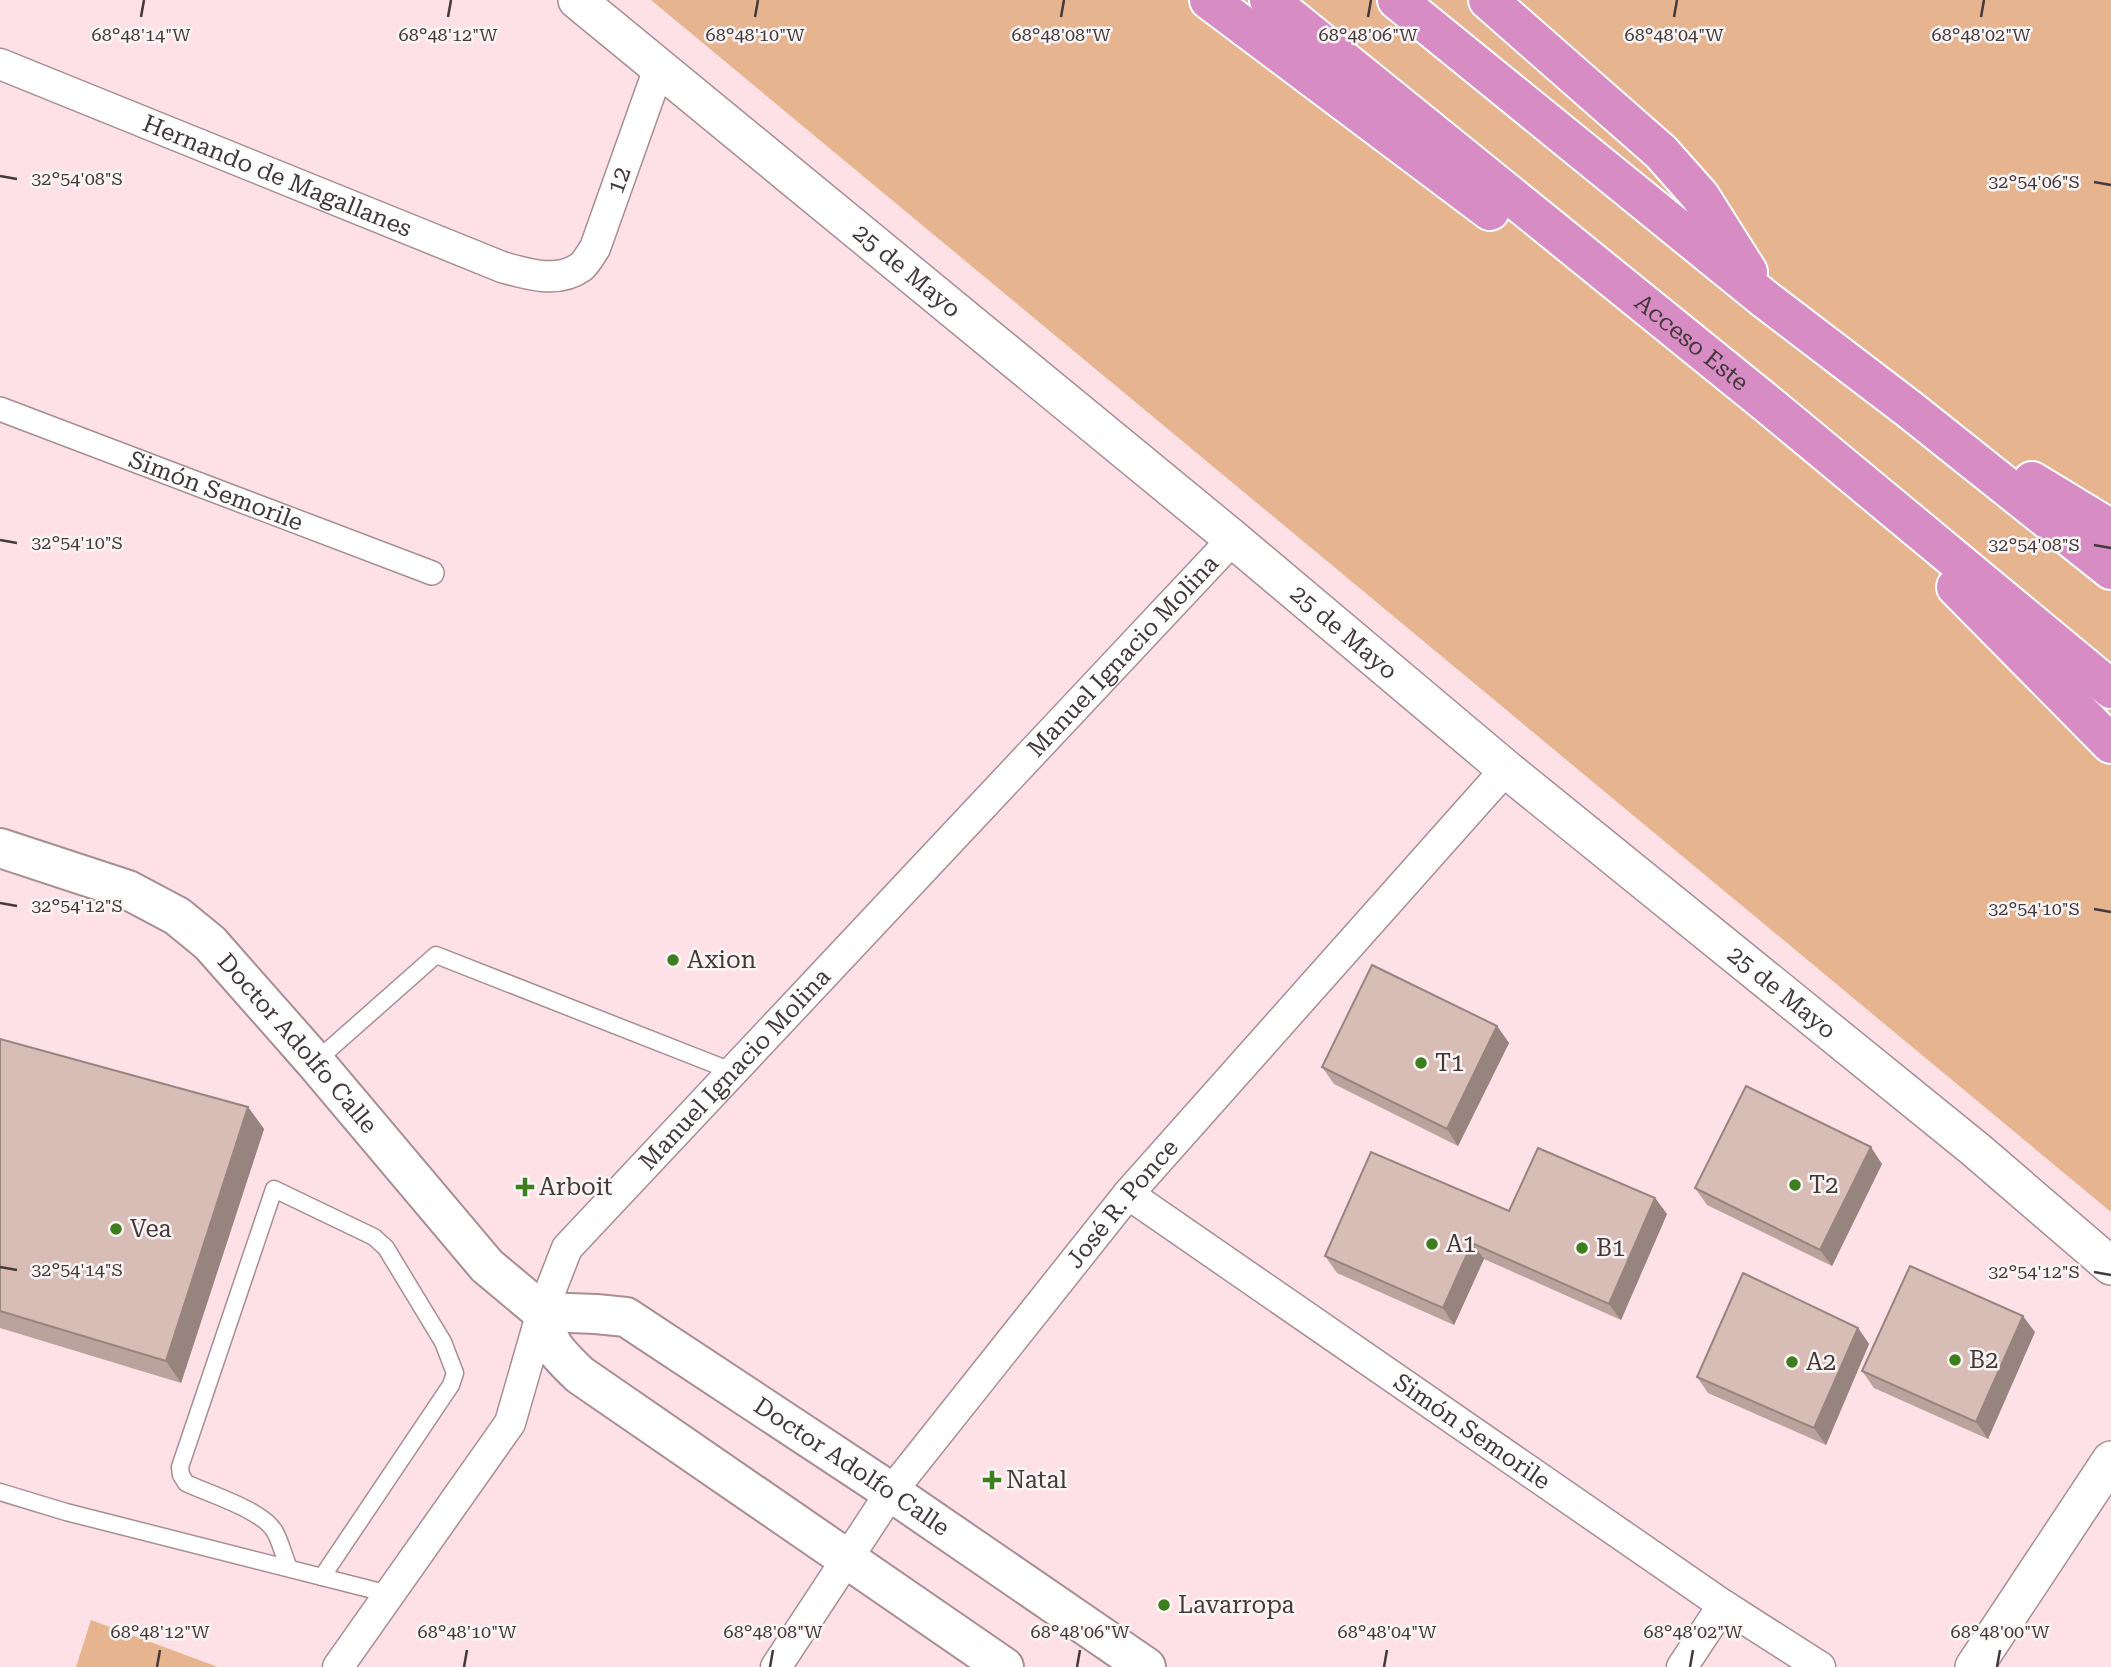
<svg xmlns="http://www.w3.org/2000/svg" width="2111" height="1667" font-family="'Roboto Serif',serif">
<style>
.green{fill:#e7b490}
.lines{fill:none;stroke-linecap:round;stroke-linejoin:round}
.service-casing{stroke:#a88d93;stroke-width:19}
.pedestrian-casing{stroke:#a88d93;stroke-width:26}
.minor-casing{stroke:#a88d93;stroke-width:33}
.tertiary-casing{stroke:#a88d93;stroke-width:40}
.secondary-casing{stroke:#a88d93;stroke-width:42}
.motorway-casing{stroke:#fff;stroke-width:42}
.service{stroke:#fff;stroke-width:16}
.pedestrian{stroke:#fff;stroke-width:23}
.minor{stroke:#fff;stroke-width:30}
.tertiary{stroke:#fff;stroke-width:37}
.secondary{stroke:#fff;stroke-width:38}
.motorway{stroke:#d88cc4;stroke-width:38}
.wall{fill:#baa29d}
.shaded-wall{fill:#97847f}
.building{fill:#d8bcb6;stroke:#97847f;stroke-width:2}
.ticks{fill:none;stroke:#43383a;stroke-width:2.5}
.poi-dot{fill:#3d7e1e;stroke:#fbf5f6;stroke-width:2.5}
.labels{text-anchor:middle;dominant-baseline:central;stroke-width:5;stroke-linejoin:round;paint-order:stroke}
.street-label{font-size:24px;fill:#43383a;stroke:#fbf5f6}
.poi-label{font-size:24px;fill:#43383a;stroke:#fbf5f6;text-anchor:start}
.ticks-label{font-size:18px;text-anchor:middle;fill:#43383a;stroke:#fbf5f6;stroke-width:5;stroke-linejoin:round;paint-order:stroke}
</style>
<rect width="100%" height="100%" fill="#fee1e7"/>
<g class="green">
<polygon points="651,0 2111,0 2111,1212"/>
<polygon points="91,1620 218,1667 76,1667"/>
</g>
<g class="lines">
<g class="service-casing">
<g id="service">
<polyline points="315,1062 436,955 734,1072"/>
<polyline points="0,1492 66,1512 389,1594"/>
<path d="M 289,1568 C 284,1557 281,1543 275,1532 C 263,1510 209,1494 186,1483 L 181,1475 L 180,1467 L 274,1189 L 374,1237 L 386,1248 L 443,1342 L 455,1373 L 451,1385 L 322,1577"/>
</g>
</g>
<g class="pedestrian-casing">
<g id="pedestrian">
<path id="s1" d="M 0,409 L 432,573"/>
</g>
</g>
<g class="minor-casing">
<g id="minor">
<path id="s2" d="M 0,64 L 502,267 C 527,274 557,284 581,267 C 586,263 591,254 595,248 L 659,68"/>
<path id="s3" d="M 1128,1194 L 1723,1605 L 1820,1667"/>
<path id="s4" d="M 338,1667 L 510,1423 L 542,1312 L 567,1248 L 1233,539"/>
<path id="s5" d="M 776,1667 L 891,1492 L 1128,1194 L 1506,769"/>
<polyline points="1682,1667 1723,1605"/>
</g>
</g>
<g class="tertiary-casing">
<g id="tertiary">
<path id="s6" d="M 577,0 L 1233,539 L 1506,769 L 1975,1149 L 2111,1266"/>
<polyline points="1974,1667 2111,1460"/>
</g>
</g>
<g class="secondary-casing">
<g id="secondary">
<path id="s7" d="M 0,848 L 128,890 L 177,916 L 210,943 L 315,1062 L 487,1266 L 542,1312 L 596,1314 L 626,1317 L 891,1492 L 1146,1667"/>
<path d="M 542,1312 C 546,1343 558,1354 580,1375 L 1004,1667"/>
</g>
</g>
<g class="motorway-casing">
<g id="motorway">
<polyline points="1209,0 1490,211"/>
<path id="s8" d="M 1269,0 L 1770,406 L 2111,689"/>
<polyline points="1397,0 1766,300 1909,409 2111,570"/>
<polyline points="1488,0 1661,152 1700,196 1748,272"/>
<polyline points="2032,481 2111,529"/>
<polyline points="1956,587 2111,744"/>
</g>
</g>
<use href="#service" class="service"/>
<use href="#pedestrian" class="pedestrian"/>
<use href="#minor" class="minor"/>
<use href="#tertiary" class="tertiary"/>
<use href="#secondary" class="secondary"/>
<use href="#motorway" class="motorway"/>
</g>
<g class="wall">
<polygon points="1497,1026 1509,1043 1458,1146 1334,1084 1322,1067"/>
<polygon points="0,1039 248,1107 264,1129 181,1383 0,1328"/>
<polygon points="1882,1164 1832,1266 1707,1205 1695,1188"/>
<polygon points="1655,1198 1667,1214 1621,1320 1484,1259 1454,1325 1337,1273 1325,1256 1509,1211"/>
<polygon points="1858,1328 1869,1344 1826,1445 1708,1393 1697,1377"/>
<polygon points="2035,1332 1988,1439 1874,1388 1862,1371"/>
</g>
<g class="shaded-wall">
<polygon points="1497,1026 1509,1043 1458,1146 1447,1129"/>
<polygon points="248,1107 264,1129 181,1383 166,1361"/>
<polygon points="1871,1147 1882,1164 1832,1266 1820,1250"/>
<polygon points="1655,1198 1667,1214 1621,1320 1609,1304"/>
<polygon points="1472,1243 1484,1259 1454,1325 1443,1308"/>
<polygon points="2023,1316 2035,1332 1988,1439 1976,1422"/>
<polygon points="1858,1328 1869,1344 1826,1445 1814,1428"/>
</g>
<g class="building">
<polygon points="1372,965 1497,1026 1447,1129 1322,1067"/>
<polygon points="0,1039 248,1107 166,1361 0,1311"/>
<polygon points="1746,1086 1871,1147 1820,1250 1695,1188"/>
<polygon points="1538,1148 1655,1198 1609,1304 1472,1243 1443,1308 1325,1256 1371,1152 1509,1211"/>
<polygon points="1910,1266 2023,1316 1976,1422 1862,1371"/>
<polygon points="1743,1273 1858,1328 1814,1428 1697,1377"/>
</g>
<path class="ticks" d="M 141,17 L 144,0M 448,17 L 451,0M 755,17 L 758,0M 1061,17 L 1064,0M 1368,17 L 1371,0M 1674,17 L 1677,0M 1981,17 L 1984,0M 0,176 L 17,179M 2094,182 L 2111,185M 0,540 L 17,543M 2094,545 L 2111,548M 0,903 L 17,906M 2094,909 L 2111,912M 0,1267 L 17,1270M 2094,1272 L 2111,1275M 157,1667 L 160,1650M 464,1667 L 467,1650M 770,1667 L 773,1650M 1077,1667 L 1080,1650M 1384,1667 L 1387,1650M 1690,1667 L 1693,1650M 1997,1667 L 2000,1650"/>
<g class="poi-dot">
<circle cx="673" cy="960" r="7"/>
<circle cx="1421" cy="1063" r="7"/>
<circle cx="1795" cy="1185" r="7"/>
<path d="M521.5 1176.5h7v7h7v7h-7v7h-7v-7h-7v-7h7z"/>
<circle cx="116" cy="1229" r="7"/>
<circle cx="1432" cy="1244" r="7"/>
<circle cx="1582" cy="1248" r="7"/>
<circle cx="1955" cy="1360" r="7"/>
<circle cx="1792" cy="1362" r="7"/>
<path d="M988.5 1469.5h7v7h7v7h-7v7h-7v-7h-7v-7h7z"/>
<circle cx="1164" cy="1605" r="7"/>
</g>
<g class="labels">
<g class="street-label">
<text stroke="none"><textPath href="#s2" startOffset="299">Hernando de Magallanes</textPath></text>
<text stroke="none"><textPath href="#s2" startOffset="719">12</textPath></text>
<text stroke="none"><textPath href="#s6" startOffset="427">25 de Mayo</textPath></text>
<text stroke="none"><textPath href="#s8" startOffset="544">Acceso Este</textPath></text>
<text stroke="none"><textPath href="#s1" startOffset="231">Simón Semorile</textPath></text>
<text stroke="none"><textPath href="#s6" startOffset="994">25 de Mayo</textPath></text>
<text stroke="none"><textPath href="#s4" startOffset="1295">Manuel Ignacio Molina</textPath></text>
<text stroke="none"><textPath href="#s6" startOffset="1561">25 de Mayo</textPath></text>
<text stroke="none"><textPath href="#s7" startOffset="366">Doctor Adolfo Calle</textPath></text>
<text stroke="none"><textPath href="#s4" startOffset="728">Manuel Ignacio Molina</textPath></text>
<text stroke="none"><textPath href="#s5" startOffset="579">José R. Ponce</textPath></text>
<text stroke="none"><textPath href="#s3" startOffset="418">Simón Semorile</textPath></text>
<text stroke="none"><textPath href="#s7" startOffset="1085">Doctor Adolfo Calle</textPath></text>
</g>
<g class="poi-label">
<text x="687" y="960">Axion</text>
<text x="1435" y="1063">T1</text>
<text x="1809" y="1185">T2</text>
<text x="539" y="1187">Arboit</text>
<text x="130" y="1229">Vea</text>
<text x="1446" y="1244">A1</text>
<text x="1596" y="1248">B1</text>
<text x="1969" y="1360">B2</text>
<text x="1806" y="1362">A2</text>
<text x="1006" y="1480">Natal</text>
<text x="1178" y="1605">Lavarropa</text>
</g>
</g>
<g class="ticks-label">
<text x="448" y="41">68°48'12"W</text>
<text x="755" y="41">68°48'10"W</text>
<text x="1061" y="41">68°48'08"W</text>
<text x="1368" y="41">68°48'06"W</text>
<text x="1674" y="41">68°48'04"W</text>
<text x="1981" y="41">68°48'02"W</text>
<text x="141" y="41">68°48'14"W</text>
<text x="77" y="185">32°54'08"S</text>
<text x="2034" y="188">32°54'06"S</text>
<text x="77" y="549">32°54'10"S</text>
<text x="2034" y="551">32°54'08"S</text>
<text x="77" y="912">32°54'12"S</text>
<text x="2034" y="915">32°54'10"S</text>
<text x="77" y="1276">32°54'14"S</text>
<text x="2034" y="1278">32°54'12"S</text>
<text x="160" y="1638">68°48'12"W</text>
<text x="467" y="1638">68°48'10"W</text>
<text x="773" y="1638">68°48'08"W</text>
<text x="1080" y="1638">68°48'06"W</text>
<text x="1387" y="1638">68°48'04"W</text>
<text x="1693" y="1638">68°48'02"W</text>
<text x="2000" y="1638">68°48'00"W</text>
</g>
</svg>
